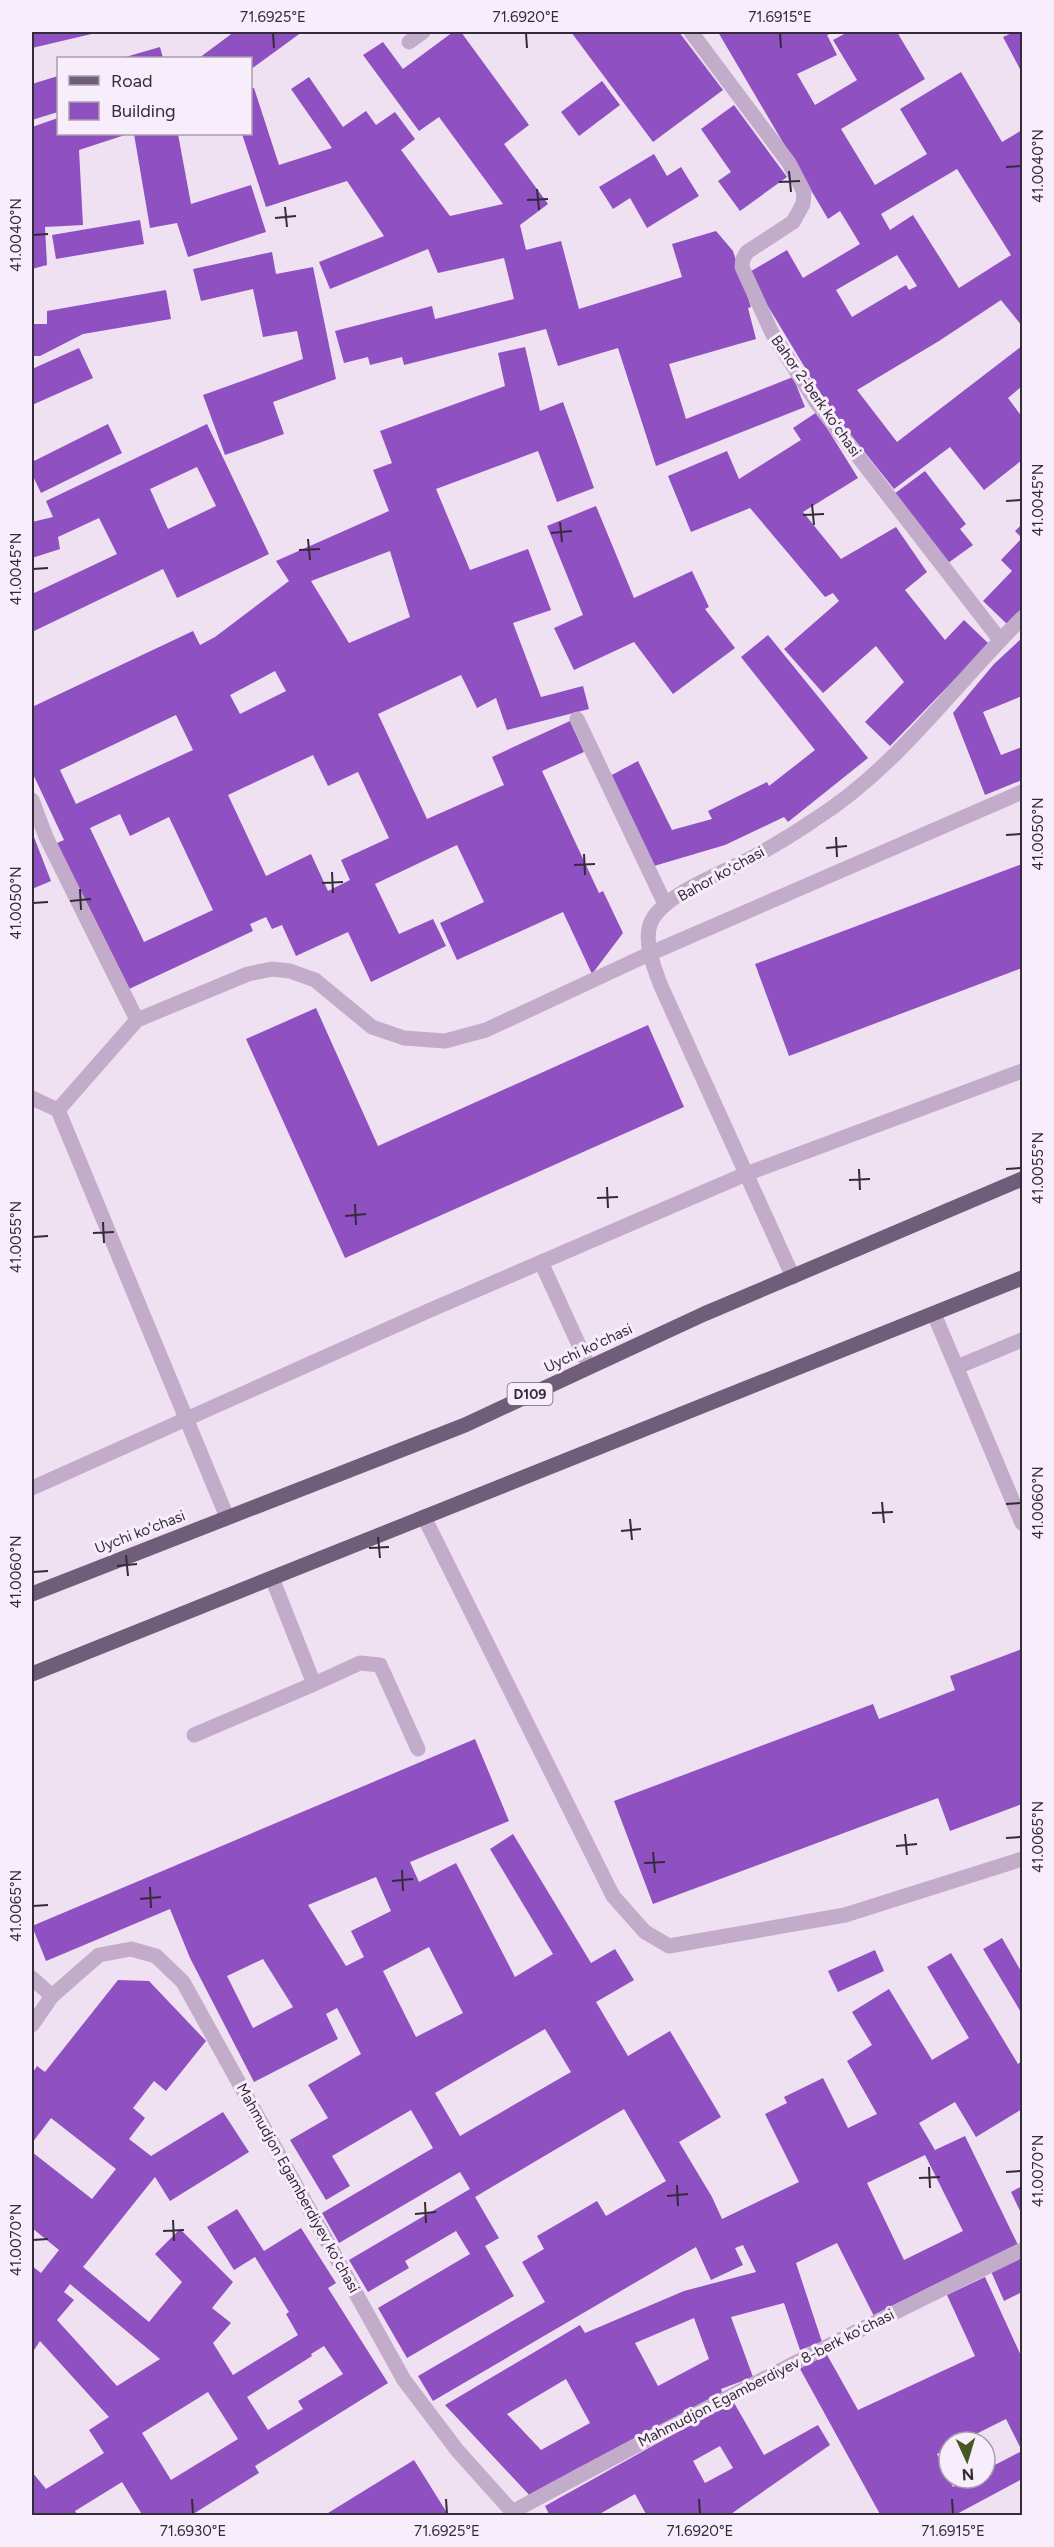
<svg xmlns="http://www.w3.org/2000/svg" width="1054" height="2547" font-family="Figtree,sans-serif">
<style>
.building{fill:#8f50c1;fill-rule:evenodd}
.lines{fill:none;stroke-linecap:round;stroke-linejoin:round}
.service{stroke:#c3acca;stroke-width:15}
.minor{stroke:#c3acca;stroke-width:15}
.tertiary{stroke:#c3acca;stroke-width:15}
.primary{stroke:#705d7a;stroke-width:15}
.ticks{fill:none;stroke:#342b39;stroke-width:2}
.labels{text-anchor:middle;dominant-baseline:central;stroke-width:6;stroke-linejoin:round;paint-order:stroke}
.shield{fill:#f8edfa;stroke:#6f6573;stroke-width:1.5}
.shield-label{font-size:14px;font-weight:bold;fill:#342b39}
.street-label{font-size:15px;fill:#342b39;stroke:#f8edfa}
.neatline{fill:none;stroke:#342b39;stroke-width:2}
.ticks-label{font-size:15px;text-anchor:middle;fill:#342b39}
</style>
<rect width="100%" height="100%" fill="#efe0f2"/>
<g class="building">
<polygon points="32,32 100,32 32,48"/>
<polygon points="234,32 302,32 250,70 250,58 199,58"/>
<polygon points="453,32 461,32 529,125 504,144 548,204 520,225 526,250 561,241 579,309 682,277 672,244 716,231 733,251 751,307 748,308 756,339 669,364 686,419 793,377 805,407 656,466 618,348 558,366 546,329 404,365 402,357 370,365 368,357 344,363 335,331 432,306 435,319 514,299 504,258 438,273 428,249 330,289 319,262 384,236 347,181 266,207 242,134 250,134 250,89 254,88 279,165 332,148 291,89 309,77 343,127 366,111 376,125 395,112 415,139 401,150 450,216 503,204 439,117 419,131 363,55 383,42 403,69"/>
<polygon points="571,32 679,32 723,90 653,142"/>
<path d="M 718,32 L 835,32 L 827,35 L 837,55 L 797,74 L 815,105 L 857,80 L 833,40 L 848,32 L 897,32 L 925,79 L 841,129 L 875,185 L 927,154 L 900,109 L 961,72 L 1002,142 L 1022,130 L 1022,326 L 1001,300 L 939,341 L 857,390 L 897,442 L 1022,346 L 1022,386 L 1008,398 L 1022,417 L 1022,460 L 984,490 L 950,447 L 894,489 L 828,406 L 748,273 L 787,250 L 803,278 L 860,244 L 840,211 L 828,219 ZM 957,169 L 1011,255 L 959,288 L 913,215 L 890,230 L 881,214 ZM 897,255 L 917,286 L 909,290 L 906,285 L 852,317 L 836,290 Z"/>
<polygon points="1014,32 1022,32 1022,67 1020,69 1003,37"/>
<polygon points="160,47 163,58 122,58"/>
<polygon points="58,76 58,112 32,120 32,84"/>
<polygon points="602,81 620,105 579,136 561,112"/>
<polygon points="734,105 787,177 740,211 718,181 731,172 701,129"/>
<polygon points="58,118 58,134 128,134 79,150 83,225 45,227 47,265 32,269 32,127"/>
<polygon points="134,134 178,134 191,204 251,185 266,232 188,257 177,223 150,228"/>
<polygon points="654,154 667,176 681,167 699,196 647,228 630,198 613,209 599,187"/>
<polygon points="140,220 144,244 56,259 52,235"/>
<polygon points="272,252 276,274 313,267 336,379 273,402 284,434 225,455 203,395 303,359 297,331 263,337 253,289 201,301 193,269"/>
<polygon points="166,290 171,319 83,334 40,356 32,356 32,324 47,324 47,311"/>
<path d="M 525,347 L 540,411 L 563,402 L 594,488 L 557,502 L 538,451 L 436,489 L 470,570 L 528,549 L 551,610 L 513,623 L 541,697 L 583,686 L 589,709 L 507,730 L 496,698 L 477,708 L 461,675 L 378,714 L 427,819 L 504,785 L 492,757 L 570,721 L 584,752 L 542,771 L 599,893 L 603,891 L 623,933 L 592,974 L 563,912 L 457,960 L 440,923 L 484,902 L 457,845 L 375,884 L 399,934 L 433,919 L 446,946 L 371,982 L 348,932 L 296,956 L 282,925 L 272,929 L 266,917 L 250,924 L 253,931 L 127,990 L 57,843 L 64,840 L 32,772 L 32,707 L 193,631 L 200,645 L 215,637 L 289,581 L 276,561 L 389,511 L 373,470 L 392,463 L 380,431 L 505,386 L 498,353 ZM 390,551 L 410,617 L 349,643 L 311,581 ZM 275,671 L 286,691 L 240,714 L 230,695 ZM 176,715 L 193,750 L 76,804 L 60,770 ZM 313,755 L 328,786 L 358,772 L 389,838 L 341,860 L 350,880 L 328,891 L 311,854 L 266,876 L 228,795 ZM 120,814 L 130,836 L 169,817 L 213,910 L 144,942 L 90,828 Z"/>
<polygon points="79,348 93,378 32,405 32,369"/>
<polygon points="817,412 858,478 803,512 841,559 896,527 927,572 905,590 945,640 964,620 989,644 890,746 865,722 904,682 876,646 823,693 784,649 839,601 833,593 825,597 750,508 691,532 668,476 727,451 739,479 801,440 793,428"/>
<polygon points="108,424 122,453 41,493 32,474 32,462"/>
<path d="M 207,424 L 269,554 L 177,598 L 163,569 L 32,632 L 32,594 L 117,554 L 99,518 L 58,537 L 60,549 L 32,558 L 32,522 L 53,517 L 46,501 ZM 197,467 L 216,506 L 168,529 L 150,489 Z"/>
<polygon points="925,471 966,524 960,529 973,545 948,563 894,494"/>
<polygon points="596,506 634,598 692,571 709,607 705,609 735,648 673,694 634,642 574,670 554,628 583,615 547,526"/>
<polygon points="1022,524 1022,608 1007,624 983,601 1012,571 1001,560 1022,538 1015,531"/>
<polygon points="768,635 868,758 788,822 784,817 725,845 654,866 610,776 638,761 672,830 712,819 708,811 767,782 769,786 815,750 741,657"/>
<polygon points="1022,638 1022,696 983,712 1001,755 1022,747 1022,780 985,795 953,713 994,664"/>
<polygon points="32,832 51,881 32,889"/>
<polygon points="1022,864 1022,968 789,1056 755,964"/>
<polygon points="316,1008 378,1146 648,1025 684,1107 345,1258 246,1039"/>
<polygon points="1022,1649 1022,1804 950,1831 938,1798 653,1904 614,1801 873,1704 879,1719 955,1690 950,1676"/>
<path d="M 475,1739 L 509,1821 L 410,1862 L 419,1882 L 456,1863 L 515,1977 L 553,1954 L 490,1849 L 513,1834 L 591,1963 L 615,1949 L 634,1980 L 596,2002 L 628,2056 L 670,2031 L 721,2117 L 679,2142 L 712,2197 L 722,2219 L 799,2182 L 765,2114 L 787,2103 L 784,2097 L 823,2078 L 848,2128 L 877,2114 L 847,2061 L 872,2045 L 852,2012 L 889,1989 L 932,2060 L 969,2038 L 927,1967 L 951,1953 L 1018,2064 L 1022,2061 L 1022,2109 L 976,2137 L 955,2102 L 919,2123 L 935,2150 L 965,2136 L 1019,2247 L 875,2318 L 837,2243 L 796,2263 L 822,2342 L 800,2350 L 784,2303 L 731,2317 L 753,2377 L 721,2389 L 723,2396 L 533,2499 L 445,2405 L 580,2325 L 585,2333 L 684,2291 L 756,2272 L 743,2245 L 735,2248 L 743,2265 L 711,2280 L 696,2247 L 433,2401 L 418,2376 L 545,2302 L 522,2262 L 544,2249 L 537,2236 L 597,2201 L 606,2216 L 666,2181 L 624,2109 L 475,2197 L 499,2238 L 485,2246 L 514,2296 L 407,2358 L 378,2308 L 470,2254 L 456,2231 L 405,2261 L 409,2268 L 368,2292 L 349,2260 L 470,2189 L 460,2172 L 339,2243 L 322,2213 L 433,2148 L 411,2110 L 332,2156 L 350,2186 L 326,2200 L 290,2140 L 328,2118 L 308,2085 L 361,2054 L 337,2008 L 326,2014 L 338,2039 L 254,2082 L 190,1958 L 170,1909 L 46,1961 L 32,1926 ZM 376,1877 L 391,1911 L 351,1931 L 364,1957 L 346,1966 L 308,1905 ZM 429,1947 L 463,2013 L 416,2037 L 383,1971 ZM 263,1959 L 293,2007 L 253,2028 L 227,1976 ZM 545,2029 L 571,2072 L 460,2136 L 435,2093 ZM 925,2155 L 963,2231 L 904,2260 L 867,2183 ZM 694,2318 L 709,2359 L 658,2386 L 635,2343 ZM 566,2379 L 590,2423 L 541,2450 L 507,2414 Z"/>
<polygon points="1002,1938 1022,1973 1022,2014 983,1949"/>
<polygon points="875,1950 884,1971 838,1992 828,1971"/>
<path d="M 118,1980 L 149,1981 L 206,2041 L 166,2091 L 154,2081 L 133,2108 L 145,2118 L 129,2139 L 151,2156 L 223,2112 L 249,2152 L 170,2201 L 155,2177 L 83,2267 L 149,2322 L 182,2282 L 155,2254 L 180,2229 L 233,2282 L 212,2308 L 231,2323 L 213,2343 L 233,2375 L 298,2335 L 286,2314 L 289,2312 L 255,2257 L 234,2270 L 207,2227 L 237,2209 L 264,2251 L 301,2228 L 336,2283 L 328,2288 L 388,2383 L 255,2466 L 259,2473 L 190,2516 L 143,2516 L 122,2482 L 75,2511 L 78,2516 L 32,2516 L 32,2472 L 46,2489 L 104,2453 L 89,2430 L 109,2417 L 40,2341 L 32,2353 L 32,2266 L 41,2273 L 59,2250 L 32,2228 L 32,2152 L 92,2199 L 116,2169 L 51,2118 L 32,2143 L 32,2074 L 37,2066 L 45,2072 ZM 70,2284 L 160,2359 L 117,2386 L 57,2320 L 74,2300 L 64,2292 ZM 324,2346 L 343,2374 L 298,2401 L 303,2409 L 268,2430 L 247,2397 L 312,2356 L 311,2354 ZM 208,2392 L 238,2439 L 171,2480 L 142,2433 Z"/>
<polygon points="1022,2186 1022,2215 1011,2192"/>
<polygon points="1022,2254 1022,2292 1004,2301 990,2269"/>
<polygon points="985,2277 1022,2358 1022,2451 1006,2419 960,2442 949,2442 949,2448 937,2454 953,2487 970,2478 985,2478 985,2470 1022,2451 1022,2479 953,2516 881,2516 799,2367 826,2353 858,2410 975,2356 947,2295"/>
<path d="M 733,2401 L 764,2455 L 818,2425 L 830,2445 L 728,2516 L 647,2516 L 635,2494 L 596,2516 L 550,2516 L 545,2506 ZM 720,2446 L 733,2468 L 705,2483 L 693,2461 Z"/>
<polygon points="414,2460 449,2516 324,2516 328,2513"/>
</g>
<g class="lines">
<g class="service">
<polyline points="409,42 423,32"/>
<polyline points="577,719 665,904"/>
<polyline points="32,1098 58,1110"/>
<polyline points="541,1262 589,1367"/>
<polyline points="957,1367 1022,1340"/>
<polyline points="32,1488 428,1311 746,1174 1022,1071"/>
<polyline points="424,1517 613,1896 645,1932 669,1946 845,1915 1022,1859"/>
<polyline points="314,1684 360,1663 380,1665 418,1749"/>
<polyline points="194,1735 314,1684 272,1578"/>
</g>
<g class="minor">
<polyline points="691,32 789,163 804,192 803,204 793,222 747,252 743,259 742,267 772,333 816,402 1000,640"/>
<polyline points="32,800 46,837 137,1020"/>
<path d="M 793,1277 L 661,986 C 654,968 642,939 652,920 C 667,892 728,871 755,856 C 775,845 795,833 814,820 C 897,768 953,686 1022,618"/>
<polyline points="934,1314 1022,1523"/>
<polyline points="227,1517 58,1110 137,1020 248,974 272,969 290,971 315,980 372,1027 404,1038 445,1041 486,1030 649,954 1022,792"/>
<polyline points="32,2025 52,1996"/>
<path d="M 512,2512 C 680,2421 850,2333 1022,2250"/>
</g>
<polyline class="tertiary" points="32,1978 52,1996 99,1955 131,1949 156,1956 183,1982 404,2380 457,2450 516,2516"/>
<g class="primary">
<polyline points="32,1594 465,1425 704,1314 1022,1179"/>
<polyline points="32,1674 1022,1278"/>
</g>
</g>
<path class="ticks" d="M 273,33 L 274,48M 526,33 L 527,48M 780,33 L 781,48M 1006,167 L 1021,166M 789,171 L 791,192M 779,182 L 800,181M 537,189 L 539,210M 527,200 L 548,199M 285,207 L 287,227M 275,218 L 296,216M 33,235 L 48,234M 1006,501 L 1021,500M 812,504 L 814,525M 803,515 L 824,514M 560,522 L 562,542M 551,533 L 572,531M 308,539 L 310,560M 299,550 L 320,549M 33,569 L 48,568M 1006,835 L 1021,834M 836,837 L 837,857M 826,848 L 847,846M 584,854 L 585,875M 574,865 L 595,864M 332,872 L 333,893M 322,883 L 343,882M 80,889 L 81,910M 70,901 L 91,899M 33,903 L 48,902M 859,1169 L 860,1190M 1006,1169 L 1021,1168M 849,1180 L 870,1179M 607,1187 L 608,1208M 597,1198 L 618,1197M 355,1204 L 356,1225M 345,1216 L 366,1214M 103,1222 L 104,1243M 93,1233 L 114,1232M 33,1237 L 48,1236M 882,1502 L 884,1523M 1006,1504 L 1021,1503M 872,1513 L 893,1512M 630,1519 L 632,1540M 621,1531 L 641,1529M 378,1537 L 380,1558M 369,1548 L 389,1547M 126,1555 L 128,1576M 117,1566 L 137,1564M 33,1572 L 48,1571M 905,1834 L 907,1855M 1006,1838 L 1021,1837M 896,1846 L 917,1844M 653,1852 L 655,1873M 644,1863 L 665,1862M 402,1870 L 403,1891M 392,1881 L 413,1879M 150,1887 L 151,1908M 140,1899 L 161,1897M 33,1906 L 48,1905M 929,2167 L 930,2188M 1006,2172 L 1021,2171M 919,2178 L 940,2177M 677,2185 L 678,2206M 667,2196 L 688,2194M 425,2202 L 426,2223M 415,2214 L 436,2212M 173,2220 L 174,2241M 163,2231 L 184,2230M 33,2240 L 48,2239M 192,2499 L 193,2514M 446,2499 L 447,2514M 699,2499 L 700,2514M 952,2499 L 953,2514"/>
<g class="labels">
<rect class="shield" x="507.5" y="1383" width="45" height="22" rx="4.5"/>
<g class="shield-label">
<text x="530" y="1394">D109</text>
</g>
<g class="street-label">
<text transform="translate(816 396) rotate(55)">Bahor 2-berk koʻchasi</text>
<text transform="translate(721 874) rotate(-29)">Bahor koʻchasi</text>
<text transform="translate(588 1348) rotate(-25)">Uychi ko'chasi</text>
<text transform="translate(140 1532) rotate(-21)">Uychi ko'chasi</text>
<text transform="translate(298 2188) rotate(61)">Mahmudjon Egamberdiyev koʻchasi</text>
<text transform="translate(766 2378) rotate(-27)">Mahmudjon Egamberdiyev 8-berk koʻchasi</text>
</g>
</g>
<rect width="1054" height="2547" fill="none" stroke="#f8edfa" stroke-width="66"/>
<rect x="57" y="57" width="195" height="78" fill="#f8edfa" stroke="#aa9fad" stroke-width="1.5"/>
<rect x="69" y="76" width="30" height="9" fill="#705d7a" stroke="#aa9fad" stroke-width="1.5"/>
<text x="111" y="87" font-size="18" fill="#342b39">Road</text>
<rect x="69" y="102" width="30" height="18" fill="#8f50c1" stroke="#aa9fad" stroke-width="1.5"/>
<text x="111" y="117" font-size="18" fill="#342b39">Building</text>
<g transform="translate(967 2460) rotate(176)"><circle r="28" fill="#f8edfa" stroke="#aa9fad" stroke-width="1.5"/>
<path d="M0-4.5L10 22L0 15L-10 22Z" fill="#445922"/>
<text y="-9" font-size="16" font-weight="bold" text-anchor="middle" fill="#342b39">N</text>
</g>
<rect x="33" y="33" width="988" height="2481" class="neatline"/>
<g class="ticks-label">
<text x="273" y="22">71.6925°E</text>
<text x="526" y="22">71.6920°E</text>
<text x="780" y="22">71.6915°E</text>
<text transform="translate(1038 166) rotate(-90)" y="5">41.0040°N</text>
<text transform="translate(16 235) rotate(-90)" y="5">41.0040°N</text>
<text transform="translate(1038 500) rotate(-90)" y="5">41.0045°N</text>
<text transform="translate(16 569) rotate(-90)" y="5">41.0045°N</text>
<text transform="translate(1038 834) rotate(-90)" y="5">41.0050°N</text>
<text transform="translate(16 903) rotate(-90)" y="5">41.0050°N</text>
<text transform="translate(1038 1168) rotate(-90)" y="5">41.0055°N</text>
<text transform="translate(16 1237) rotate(-90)" y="5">41.0055°N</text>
<text transform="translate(1038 1503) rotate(-90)" y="5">41.0060°N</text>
<text transform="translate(16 1572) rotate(-90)" y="5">41.0060°N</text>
<text transform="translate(1038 1837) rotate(-90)" y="5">41.0065°N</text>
<text transform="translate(16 1906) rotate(-90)" y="5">41.0065°N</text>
<text transform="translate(1038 2171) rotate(-90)" y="5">41.0070°N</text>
<text transform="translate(16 2240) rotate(-90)" y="5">41.0070°N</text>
<text x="193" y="2536">71.6930°E</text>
<text x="447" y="2536">71.6925°E</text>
<text x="700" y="2536">71.6920°E</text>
<text x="953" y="2536">71.6915°E</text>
</g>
</svg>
